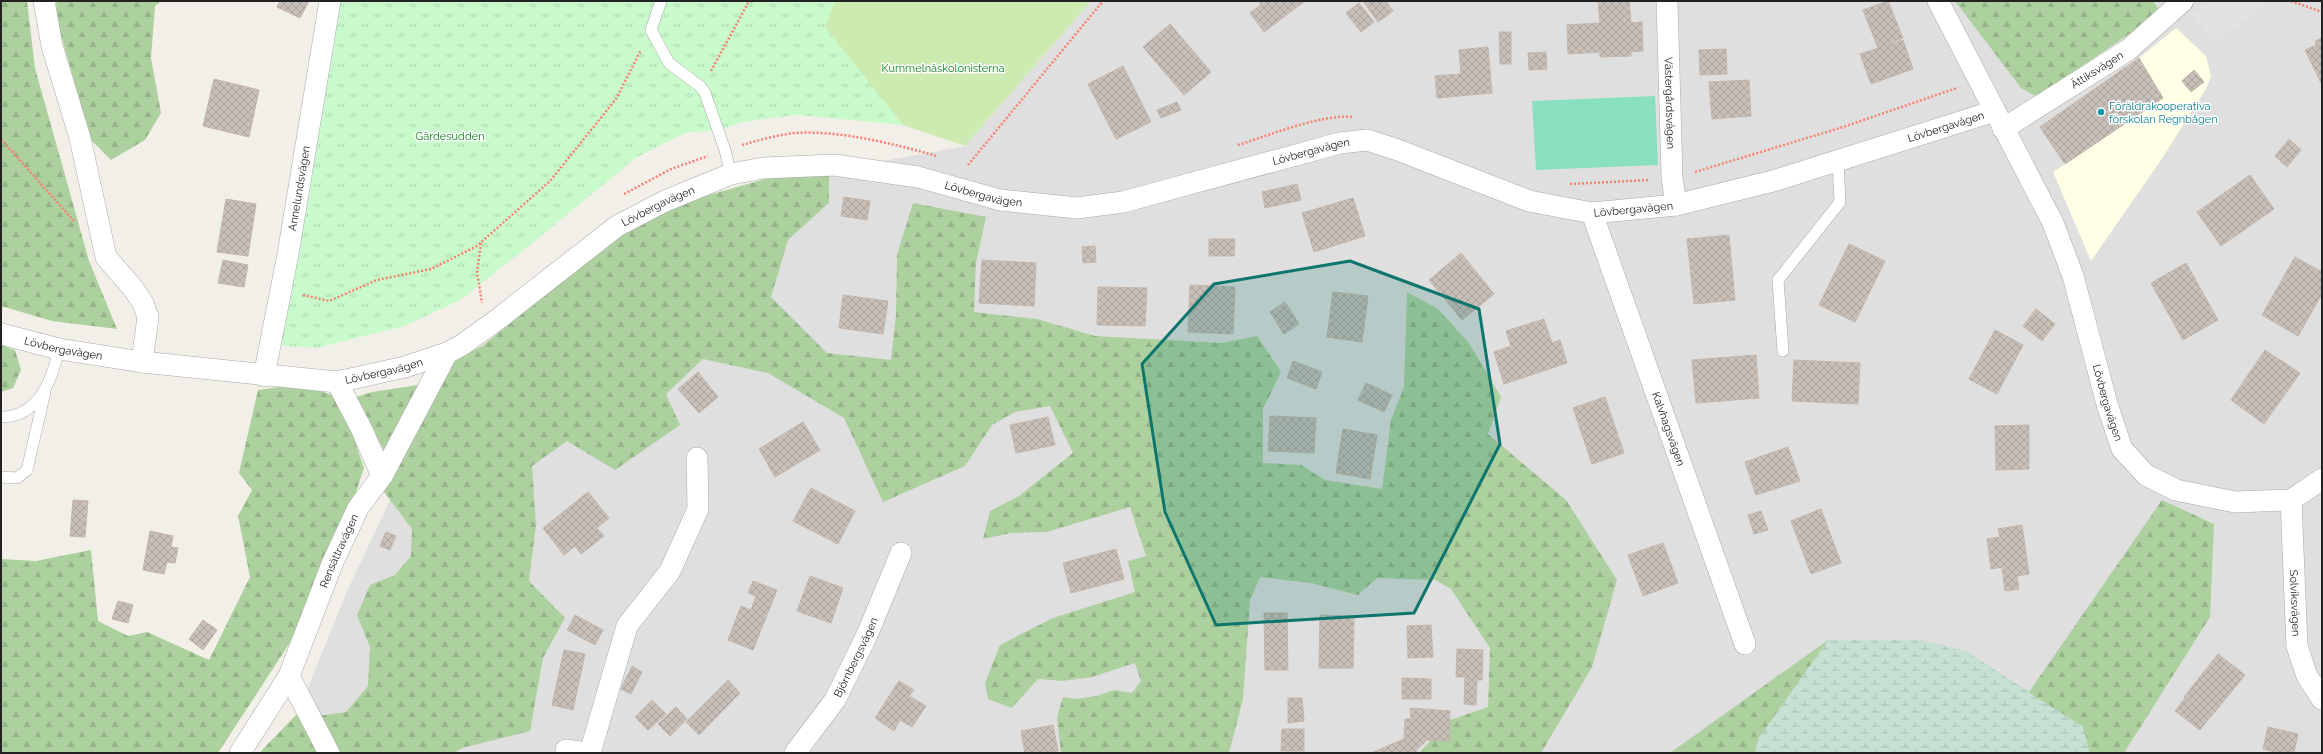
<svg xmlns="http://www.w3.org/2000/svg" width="2323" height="754" font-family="Raleway,sans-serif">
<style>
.residential{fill:#e0dfdf}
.education{fill:#ffffe5}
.forest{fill:url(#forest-firs)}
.wetland{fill:url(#wetland-marsh)}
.park{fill:url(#park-tufts)}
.garden{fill:#cdebb0}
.pitch{fill:#88e0be}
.parking{fill:#e2e2e2}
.building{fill:url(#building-cross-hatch);stroke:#c4b6ab}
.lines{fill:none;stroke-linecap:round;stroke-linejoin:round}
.lane-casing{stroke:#a9a9a9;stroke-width:12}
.street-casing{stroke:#a9a9a9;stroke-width:22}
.path{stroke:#fa8072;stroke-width:2.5;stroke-dasharray:2 2;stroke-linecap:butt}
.lane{stroke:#fff;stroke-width:11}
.street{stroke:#fff;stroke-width:21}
.marked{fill:#0f766e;fill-opacity:0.2;stroke:#0f766e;stroke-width:3;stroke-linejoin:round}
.culture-dot{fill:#0f9aa8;stroke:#fff;stroke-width:1.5}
.labels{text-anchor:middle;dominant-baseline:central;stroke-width:3;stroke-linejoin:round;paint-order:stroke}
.park-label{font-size:11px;fill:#0c8416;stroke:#fff}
.street-label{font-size:11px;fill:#222;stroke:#fff}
.culture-label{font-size:11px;fill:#0d838f;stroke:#fff;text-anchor:start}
</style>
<defs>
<pattern id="forest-firs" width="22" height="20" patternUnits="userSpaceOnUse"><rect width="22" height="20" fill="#add19e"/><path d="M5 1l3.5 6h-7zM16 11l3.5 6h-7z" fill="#95b388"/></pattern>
<pattern id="wetland-marsh" width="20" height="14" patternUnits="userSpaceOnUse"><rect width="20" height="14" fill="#c6e0d4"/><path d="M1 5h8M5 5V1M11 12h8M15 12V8" fill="none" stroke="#aac0b6"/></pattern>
<pattern id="park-tufts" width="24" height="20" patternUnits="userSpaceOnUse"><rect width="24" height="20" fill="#c8facc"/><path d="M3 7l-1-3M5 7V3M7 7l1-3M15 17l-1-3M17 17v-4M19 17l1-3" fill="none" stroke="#acd6af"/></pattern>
<pattern id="building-cross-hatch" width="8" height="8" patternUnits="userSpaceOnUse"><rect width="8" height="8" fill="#c7bfb8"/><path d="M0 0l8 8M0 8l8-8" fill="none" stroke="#aba49e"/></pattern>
</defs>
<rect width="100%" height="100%" fill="#f2efe9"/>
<polygon class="residential" points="1091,1 2322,1 2322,753 317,753 297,714 348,589 420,437 829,171 965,146"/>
<polygon class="education" points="2176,28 2206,56 2211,76 2206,89 2161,160 2091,261 2053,172 2163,98 2139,58"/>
<g class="forest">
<polygon points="1,1 27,1 35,68 89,261 117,329 52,321 1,306"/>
<polygon points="56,1 161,1 155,6 151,58 161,113 145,140 111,160 91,140 57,21"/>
<polygon points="1955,1 2153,1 2161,12 2037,97 2021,88"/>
<polygon points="829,171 829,203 788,240 771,297 827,353 891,360 896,315 897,255 913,203 986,217 976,263 974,312 1037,319 1095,336 1222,343 1257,336 1281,372 1263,409 1263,463 1301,465 1325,480 1382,489 1391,420 1404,387 1407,292 1438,309 1469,343 1501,397 1488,434 1566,500 1617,580 1592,667 1541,753 1419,753 1450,720 1488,707 1490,648 1451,589 1435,580 1377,578 1358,595 1311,583 1260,577 1250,600 1243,699 1229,753 1061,753 1057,717 1063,697 1075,699 1097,696 1114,690 1132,693 1141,681 1135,663 1092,677 1063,681 1038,679 1012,708 988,699 985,683 1000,645 1053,618 1135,592 1128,561 1146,556 1130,507 1047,532 1011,533 983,539 990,511 1019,496 1073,453 1050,406 1015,412 992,425 965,466 883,502 844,418 768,373 703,359 666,394 680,425 615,470 567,441 532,466 536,525 529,581 565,618 543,658 530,731 462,748 453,753 339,753 318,716 346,712 368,686 370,647 357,615 370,585 395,575 411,556 412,529 384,492 413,429 456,359 482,346 550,292 615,235 638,223 702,197 772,177"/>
<polygon points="1,345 15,350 21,370 13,388 1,392"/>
<polygon points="300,384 335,396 352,433 364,468 349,513 289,644 218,753 1,753 1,559 36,561 91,550 98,621 128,636 147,632 209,660 250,577 238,516 252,490 239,473 258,390"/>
<polygon points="425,384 386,454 356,397 372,392"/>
<polygon points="2162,500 2214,524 2210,617 2124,753 1670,753 1828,640 1920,640 1965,651 2029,692"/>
<polygon points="297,714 317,753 260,753 263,749"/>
</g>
<polygon class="wetland" points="1828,640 1920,640 1965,651 2083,727 2090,753 1755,753 1758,739"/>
<polygon class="park" points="341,1 1090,1 928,133 903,125 797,115 743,122 715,131 687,132 637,157 525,249 460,300 405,326 316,348 274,345 334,16"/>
<polygon class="garden" points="835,1 1091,1 965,146 903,125 825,27"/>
<polygon class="pitch" points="1655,96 1658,165 1536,170 1532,101"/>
<polygon class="parking" points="2209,1 2267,1 2216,45 2192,16"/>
<g class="building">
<polygon points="280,1 309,1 300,18 277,7"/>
<polygon points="1259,1 1305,1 1264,32 1250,13 1261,5"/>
<polygon points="1363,1 1386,1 1393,11 1378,22"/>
<polygon points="1598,1 1629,1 1631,23 1642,22 1643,51 1631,52 1631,56 1600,57 1600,52 1568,54 1567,25 1600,23"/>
<polygon points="1888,1 1903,38 1878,48 1863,10"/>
<polygon points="1359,3 1374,22 1361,32 1346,13"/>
<polygon points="1170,24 1211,72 1184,95 1143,47"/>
<polygon points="1499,32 1511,32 1511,64 1500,64"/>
<polygon points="2322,38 2322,85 2305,50 2316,45 2315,41"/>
<polygon points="1903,40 1913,69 1871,84 1860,54"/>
<polygon points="1488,47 1492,93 1437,98 1435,76 1461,74 1459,50"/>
<polygon points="1726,49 1727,74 1700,75 1699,50"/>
<polygon points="1546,52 1547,69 1529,70 1528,53"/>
<polygon points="2139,58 2163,98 2065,164 2040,127"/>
<polygon points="1123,66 1151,122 1116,139 1088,84"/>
<polygon points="2194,70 2204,82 2191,92 2182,81"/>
<polygon points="214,79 259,90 249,137 203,126"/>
<polygon points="1749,80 1751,116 1712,119 1709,82"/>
<polygon points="1177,102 1181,110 1161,118 1157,110"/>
<polygon points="2289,139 2301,150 2287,167 2275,156"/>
<polygon points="2250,175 2274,209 2221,246 2197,212"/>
<polygon points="1297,184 1301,200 1265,208 1262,192"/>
<polygon points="844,197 870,201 867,220 841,216"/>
<polygon points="1353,198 1365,236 1314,252 1302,213"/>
<polygon points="226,199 256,204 248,256 217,252"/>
<polygon points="1729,235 1735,300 1694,304 1687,239"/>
<polygon points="1209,239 1235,239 1234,256 1209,256"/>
<polygon points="1849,244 1885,261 1855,322 1819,305"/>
<polygon points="1095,246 1096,262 1083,263 1082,247"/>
<polygon points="1461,253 1494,294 1462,320 1429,280"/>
<polygon points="2295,257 2322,272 2322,294 2298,336 2262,315"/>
<polygon points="223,260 248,265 244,287 218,283"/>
<polygon points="982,260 1036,263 1034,306 979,303"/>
<polygon points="2186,263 2218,320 2183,340 2151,283"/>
<polygon points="1190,285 1235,287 1233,334 1188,332"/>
<polygon points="1098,287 1147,288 1145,326 1097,325"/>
<polygon points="1333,292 1368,296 1362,342 1327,337"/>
<polygon points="843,295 888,301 883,334 839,328"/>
<polygon points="1285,302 1299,324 1284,334 1270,312"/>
<polygon points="2036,309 2055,324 2042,341 2023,326"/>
<polygon points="1544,319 1552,343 1560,340 1567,363 1504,384 1494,352 1511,346 1506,331"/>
<polygon points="1995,330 2023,345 1997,394 1969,379"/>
<polygon points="2265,350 2300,373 2264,424 2231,400"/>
<polygon points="1756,355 1759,398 1696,403 1692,360"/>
<polygon points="1794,360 1860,363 1858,404 1792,401"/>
<polygon points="1293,361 1322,372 1316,389 1287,378"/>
<polygon points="698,372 718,397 699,413 678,389"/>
<polygon points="1366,383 1392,395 1384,412 1358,400"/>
<polygon points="1605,397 1624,453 1592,464 1573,408"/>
<polygon points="1270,416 1316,418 1314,453 1268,451"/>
<polygon points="1048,417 1055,445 1016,453 1010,425"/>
<polygon points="803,422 820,450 775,477 759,449"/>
<polygon points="2029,425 2029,469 1996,470 1995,426"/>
<polygon points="1343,429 1377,435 1370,479 1336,473"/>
<polygon points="1788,447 1800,481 1756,495 1745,462"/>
<polygon points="811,488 855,511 838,544 793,521"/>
<polygon points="588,492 609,518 597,528 604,536 581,554 575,546 564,555 543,528"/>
<polygon points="73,500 88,501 85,537 70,536"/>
<polygon points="1821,509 1841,563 1811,574 1791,521"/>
<polygon points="1761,511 1768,530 1754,534 1748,515"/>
<polygon points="2022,525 2029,574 2017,576 2019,589 2005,591 2002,567 1991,569 1987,539 2000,537 1998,529"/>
<polygon points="150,531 173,536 171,547 178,548 175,563 167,562 164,574 143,570"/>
<polygon points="386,532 396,536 390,550 380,546"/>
<polygon points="1663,543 1678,583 1643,596 1628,555"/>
<polygon points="1116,549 1124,579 1071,593 1063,563"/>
<polygon points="810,576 843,588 831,623 797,611"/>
<polygon points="753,581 777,590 753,650 728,640 741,606 751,610 756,596 748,593"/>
<polygon points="118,601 133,605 128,623 112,619"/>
<polygon points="1264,613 1287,613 1288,670 1265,670"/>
<polygon points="575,615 603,630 595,645 567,630"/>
<polygon points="1320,615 1354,616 1353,668 1319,668"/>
<polygon points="203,620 217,630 203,650 189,639"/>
<polygon points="1431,625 1433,657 1408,658 1407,626"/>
<polygon points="1457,649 1483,650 1482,680 1477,680 1476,705 1464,704 1465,677 1456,677"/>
<polygon points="564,650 585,654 573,710 552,705"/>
<polygon points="2218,654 2245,675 2210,718 2184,697"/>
<polygon points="632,666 642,672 631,694 621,689"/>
<polygon points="1402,678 1431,679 1431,699 1402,699"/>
<polygon points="728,680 740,693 699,735 686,722"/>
<polygon points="899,681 914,690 909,696 926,706 912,727 900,720 894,731 875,718"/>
<polygon points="1288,698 1302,698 1304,721 1288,723"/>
<polygon points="2185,698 2210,717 2200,730 2175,711"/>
<polygon points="652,700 666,714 648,730 635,717"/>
<polygon points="676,707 687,719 670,736 658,724"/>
<polygon points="1410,708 1450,711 1449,741 1427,740 1416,750 1417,753 1371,753 1404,739 1405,719 1411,719"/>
<polygon points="1053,725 1058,751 1025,753 1021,731"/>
<polygon points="2268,727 2298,734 2294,753 2280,753 2263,749"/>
<polygon points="1282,729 1304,729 1304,751 1281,751"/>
</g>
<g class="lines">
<g class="lane-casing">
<g id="lane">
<polyline points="661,1 651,30 669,63 701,87 705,93 725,150 731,174"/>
<polyline points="1783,351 1778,280 1840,202 1838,160"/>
<path d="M 1,417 C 39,417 52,380 59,349"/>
<polyline points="1,477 17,478 27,470 45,392"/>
</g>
</g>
<g class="street-casing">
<g id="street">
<polyline points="44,1 52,46 80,138 106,257 132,287 143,303 148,317 142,362"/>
<path id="s1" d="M 1667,1 L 1672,177 L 1676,205"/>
<path id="s2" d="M 1938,1 L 2053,223 L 2073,276 L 2107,404 L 2122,449 L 2146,475 L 2176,490 L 2235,502 L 2291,500 L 2322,479"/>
<path id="s3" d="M 2003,129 L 2128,50 L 2183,1"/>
<path id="s4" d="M 1592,213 L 1745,644"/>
<path id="s5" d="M 1,334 L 59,349 L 142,362 L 337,382 L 405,367 L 447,353 L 462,345 L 498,319 L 617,226 L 665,201 L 731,174 L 763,168 L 834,165 L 918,177 L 1000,200 L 1077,208 L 1123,202 L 1340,143 L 1367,140 L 1398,150 L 1529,201 L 1592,213 L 1676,205 L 1773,181 L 1995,111"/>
<path id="s6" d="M 264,376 L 288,254 L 330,1"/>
<polyline points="337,382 362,430 382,476"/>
<path id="s7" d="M 2291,500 L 2297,646 L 2307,676 L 2322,699"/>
<polyline points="289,676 329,753"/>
<polyline points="566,750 586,753"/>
<path id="s8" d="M 240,753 L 289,676 L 332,564 L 358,508 L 382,476 L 447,353"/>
<polyline points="590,753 627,626 670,571 698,509 697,458"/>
<path id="s9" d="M 795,753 L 835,700 L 867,635 L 901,553"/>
</g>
</g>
<g class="path">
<polyline points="2291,1 2322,12"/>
<polyline points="711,71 748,3 753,1"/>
<polyline points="1,139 74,221"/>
<path d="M 742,145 C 759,140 777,135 795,133 C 840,130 894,144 937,156"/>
<path d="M 1238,145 C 1270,135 1321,114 1353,117"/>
<polyline points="968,165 1103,1"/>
<polyline points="1695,172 1843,127 1957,88"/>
<polyline points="1570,184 1649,180"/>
<polyline points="624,194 671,169 708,156"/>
<polyline points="481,243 477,272 482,303"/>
<polyline points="303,295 329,301 377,280 431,269 477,246 550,181 616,99 641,50"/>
</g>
<use href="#lane" class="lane"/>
<use href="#street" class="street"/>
</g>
<path class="marked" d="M 1350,261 L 1479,309 L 1500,444 L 1414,613 L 1216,625 L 1165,512 L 1142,364 L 1214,284 Z"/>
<circle class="culture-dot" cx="2101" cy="112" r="4"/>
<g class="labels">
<g class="park-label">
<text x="943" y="68">Kummelnäskolonisterna</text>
<text x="450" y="136">Gärdesudden</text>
</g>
<g class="street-label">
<text stroke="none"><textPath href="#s3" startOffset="111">Ättiksvägen</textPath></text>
<text stroke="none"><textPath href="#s1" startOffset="102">Västergårdsvägen</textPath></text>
<text stroke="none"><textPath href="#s5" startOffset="2044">Lövbergavägen</textPath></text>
<text stroke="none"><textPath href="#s5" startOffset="1384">Lövbergavägen</textPath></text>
<text stroke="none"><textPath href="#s6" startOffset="191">Annelundsvägen</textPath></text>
<text stroke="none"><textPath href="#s5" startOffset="1048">Lövbergavägen</textPath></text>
<text stroke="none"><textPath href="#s5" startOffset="712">Lövbergavägen</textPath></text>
<text stroke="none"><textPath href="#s5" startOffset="1720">Lövbergavägen</textPath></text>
<text stroke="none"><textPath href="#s5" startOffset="64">Lövbergavägen</textPath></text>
<text stroke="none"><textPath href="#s5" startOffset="388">Lövbergavägen</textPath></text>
<text stroke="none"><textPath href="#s2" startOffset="438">Lövbergavägen</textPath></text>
<text stroke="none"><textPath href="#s4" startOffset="229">Kalvhagsvägen</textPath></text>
<text stroke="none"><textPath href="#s8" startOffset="226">Rensättravägen</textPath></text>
<text stroke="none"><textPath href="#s7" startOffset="103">Solviksvägen</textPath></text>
<text stroke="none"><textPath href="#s9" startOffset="114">Björnbergsvägen</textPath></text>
</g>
<g class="culture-label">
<text x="2109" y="106">Föräldrakooperativa<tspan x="2109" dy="13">förskolan Regnbågen</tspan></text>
</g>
</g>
<rect width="2323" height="754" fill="none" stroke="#222222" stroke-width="4"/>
</svg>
